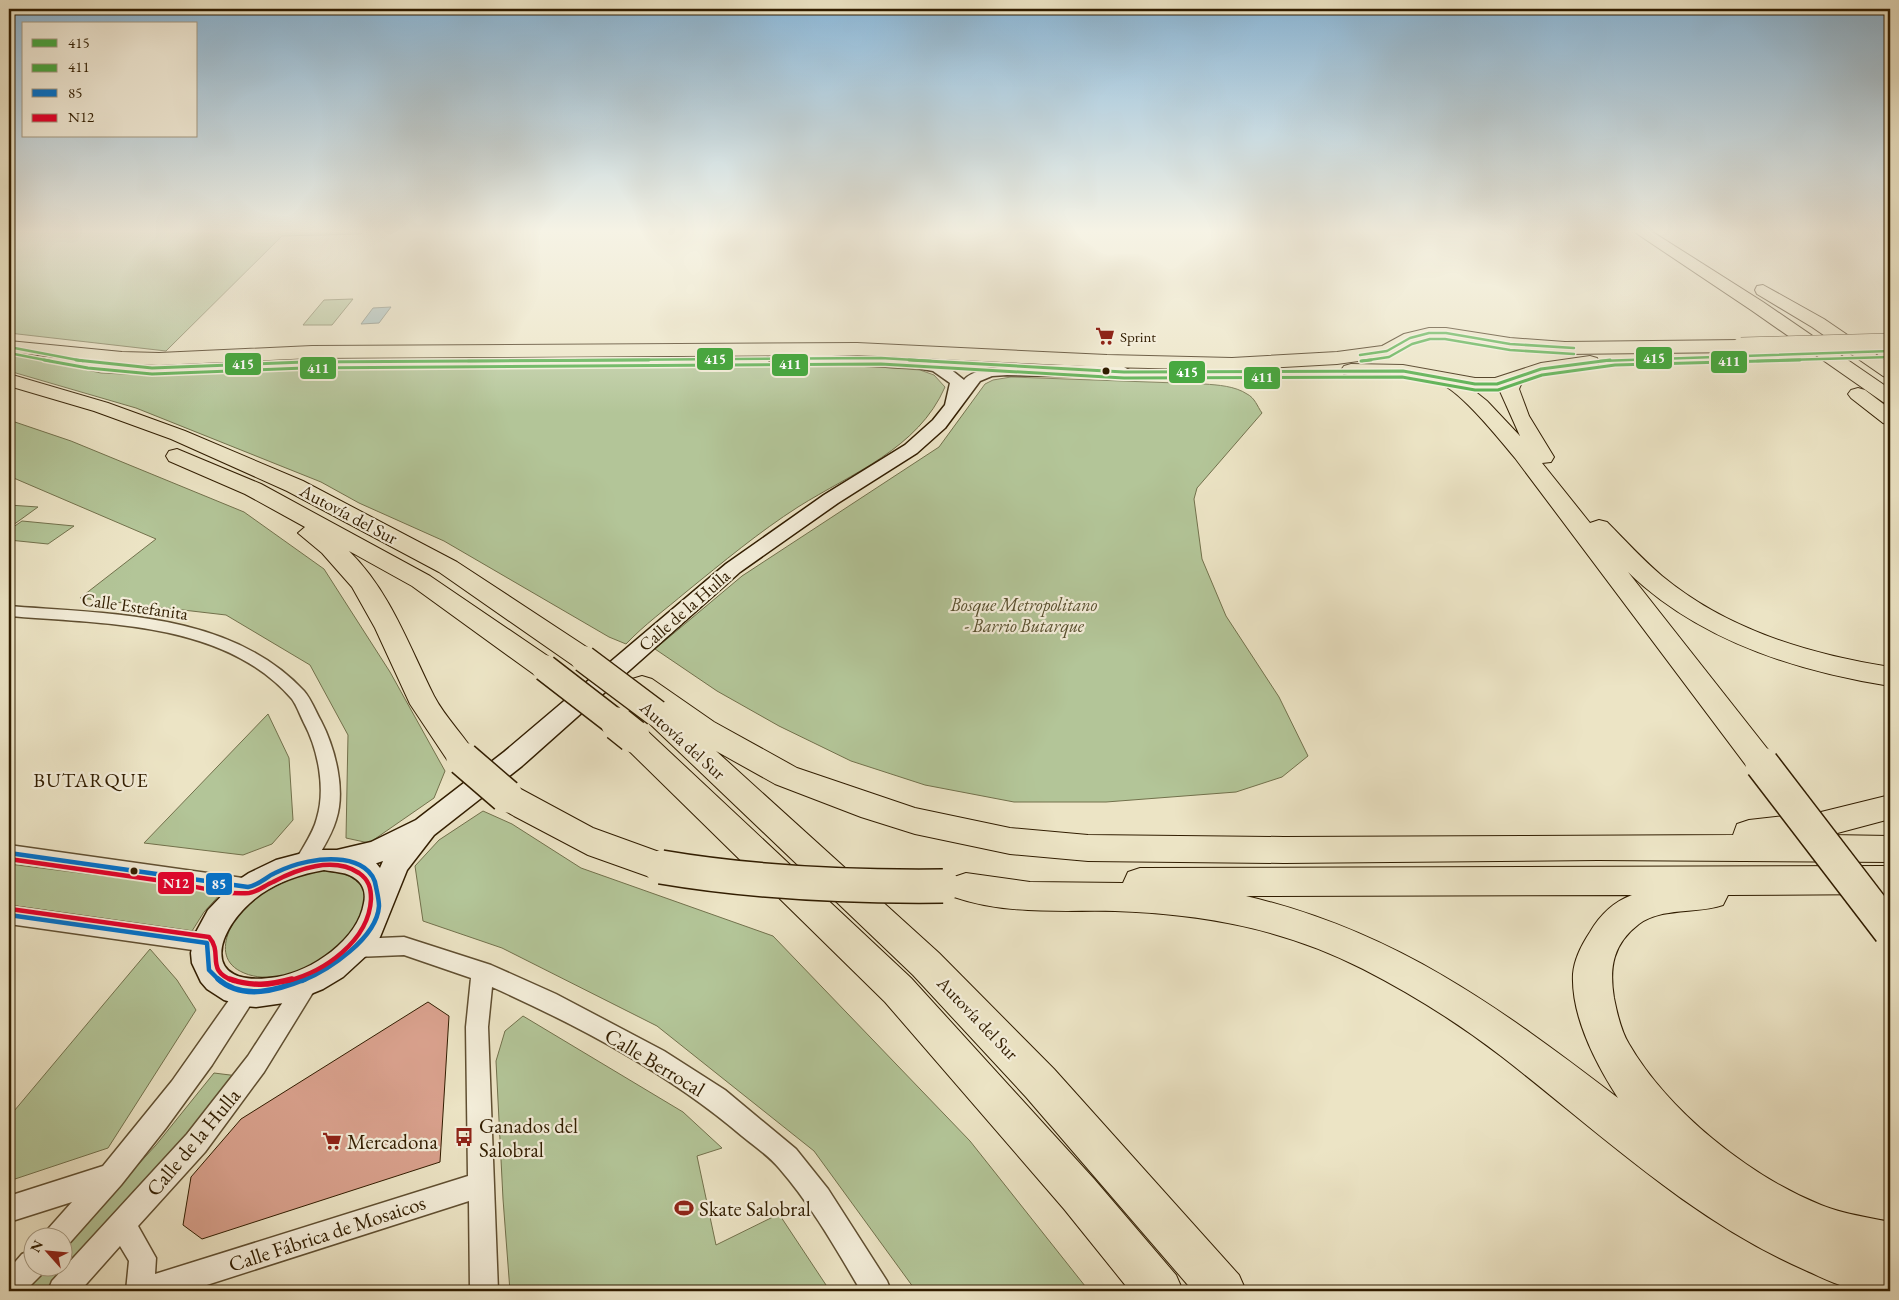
<svg xmlns="http://www.w3.org/2000/svg" width="1899" height="1300" font-family="'EB Garamond',serif">
<style>
.green{fill:#b3c598;stroke:#72714c}
.water{fill:#9dbcbf;stroke:#727c73}
.building{fill:#d9a18d;stroke:#311d00}
.lines{fill:none;stroke-linecap:round;stroke-linejoin:round}
.street-casing{stroke:#604f31;stroke-width:3}
.secondary-casing{stroke:#311d00;stroke-width:3}
.highway-casing{stroke:#311d00;stroke-width:2}
.street{fill:#f3edd9;fill-rule:evenodd}
.secondary{fill:#f3edd9;fill-rule:evenodd}
.highway{fill:#ece4c5;fill-rule:evenodd}
.highway-bridge-far2-casing{stroke:#311d00;stroke-width:18;stroke-linecap:butt}
.highway-bridge-far1-casing{stroke:#311d00;stroke-width:29;stroke-linecap:butt}
.highway-bridge-casing{stroke:#311d00;stroke-width:36;stroke-linecap:butt}
.highway-bridge-far2{stroke:#ece4c5;stroke-width:17}
.highway-bridge-far1{stroke:#ece4c5;stroke-width:26}
.highway-bridge{stroke:#ece4c5;stroke-width:33}
.bus-1-far1-casing{stroke:#f3edd9;stroke-width:5}
.bus-1-casing{stroke:#f3edd9;stroke-width:6}
.bus-2-far1-casing{stroke:#f3edd9;stroke-width:5}
.bus-2-casing{stroke:#f3edd9;stroke-width:6}
.bus-3-far1-casing{stroke:#f3edd9;stroke-width:8}
.bus-3-casing{stroke:#f3edd9;stroke-width:9}
.bus-4-far1-casing{stroke:#f3edd9;stroke-width:8}
.bus-4-casing{stroke:#f3edd9;stroke-width:9}
.bus-1-far1{stroke:#48a840;stroke-width:2.5}
.bus-1{stroke:#48a840;stroke-width:3}
.bus-2-far1{stroke:#48a840;stroke-width:2.5}
.bus-2{stroke:#48a840;stroke-width:3}
.bus-3-far1{stroke:#0072ce;stroke-width:4.5}
.bus-3{stroke:#0072ce;stroke-width:5.5}
.bus-4-far1{stroke:#e4002b;stroke-width:4.5}
.bus-4{stroke:#e4002b;stroke-width:5.5}
.bus-dot{fill:#311d00;stroke:#f3edd9;stroke-width:2}
.labels{text-anchor:middle;dominant-baseline:central;stroke-width:4.5;stroke-linejoin:round;paint-order:stroke}
.far-poi-label{font-size:15px;fill:#311d00;stroke:#f3edd9;text-anchor:start}
.street-label{font-size:18px;fill:#311d00;stroke:#f3edd9}
.park-label{font-size:18px;font-style:italic;fill:#584f2e;stroke:#f3edd9}
.quarter-label{font-size:20px;letter-spacing:1px;fill:#311d00;stroke:#f3edd9}
.near-street-label{font-size:21px;fill:#311d00;stroke:#f3edd9}
.near-poi-label{font-size:21px;fill:#311d00;stroke:#f3edd9;text-anchor:start}
.line-badge{stroke:#f3edd9;stroke-width:2}
.badge-label{font-size:14px;text-anchor:middle;font-weight:bold;fill:#fff}
</style>
<rect width="100%" height="100%" fill="#ece4c5"/>
<filter id="stains"><feTurbulence type="fractalNoise" baseFrequency=".004" numOctaves="4"/><feColorMatrix values="0 0 0 0 .2 0 0 0 0 .09 0 0 0 0 .02 0 0 0 .5 -.17"/></filter>
<radialGradient id="worn" r=".72"><stop offset=".6" stop-color="#630" stop-opacity="0"/><stop offset="1" stop-color="#630" stop-opacity=".3"/></radialGradient>
<g class="green">
<polygon points="9,231 364,231 361,234 282,236 166,351 9,333"/>
<polygon points="353,299 332,325 303,325 324,300"/>
<path d="M 9,354 L 101,373 L 144,375 L 334,367 L 865,366 L 920,370 L 934,375 L 945,387 C 918,449 852,473 798,507 C 759,532 723,562 686,592 C 666,609 644,625 626,644 L 609,637 L 444,541 L 359,503 L 321,482 L 136,408 L 9,371 Z"/>
<path d="M 1011,377 L 1204,384 C 1218,385 1235,386 1247,394 C 1255,398 1257,406 1262,413 L 1197,488 L 1194,499 L 1202,559 L 1226,616 L 1279,697 L 1308,756 L 1282,777 L 1236,792 L 1106,802 L 1014,802 L 925,785 L 851,761 L 779,726 L 717,691 L 655,649 L 742,576 L 939,447 L 985,384 L 993,380 Z"/>
<polygon points="9,420 71,441 244,512 324,569 390,672 445,771 434,798 369,843 346,838 348,735 310,665 226,615 80,598 156,539 9,476"/>
<polygon points="9,505 38,507 9,528"/>
<polygon points="22,521 74,526 48,544 9,540 9,530"/>
<polygon points="268,714 289,758 293,820 272,844 243,855 144,843"/>
<polygon points="483,811 512,824 581,868 773,936 970,1141 1089,1291 916,1291 814,1151 657,1026 502,948 423,921 415,866 439,840"/>
<polygon points="9,864 223,891 204,912 192,931 9,905"/>
<path d="M 328,869 C 395,882 360,938 321,961 C 309,968 295,973 282,976 C 269,978 256,978 244,973 C 203,956 239,906 263,890 C 283,877 305,874 328,869 Z"/>
<polygon points="150,949 177,980 196,1010 108,1148 9,1181 9,1117"/>
<polygon points="523,1016 683,1112 722,1148 697,1156 716,1245 779,1214 830,1291 510,1291 503,1199 496,1061 505,1031"/>
<polygon points="214,1073 246,1077 105,1228 50,1291 19,1291 42,1268 62,1268 63,1247 156,1145"/>
</g>
<polygon class="water" points="391,307 379,323 361,324 373,308"/>
<polygon class="building" points="428,1002 449,1016 440,1162 202,1239 183,1225 191,1177 241,1119"/>
<g class="lines">
<g class="street-casing">
<g id="street">
<path d="M 9,606 C 108,614 231,612 304,691 C 311,699 316,712 321,721 C 335,748 346,790 336,820 C 331,837 320,852 312,868 L 305,870 L 298,868 L 295,862 C 302,848 313,834 317,818 C 326,789 318,749 304,723 C 300,715 297,706 292,699 C 225,621 103,624 9,616 Z"/>
<polygon points="9,845 250,879 257,881 260,887 257,893 250,895 9,861"/>
<polygon points="9,906 207,934 215,936 218,943 215,950 207,952 9,924"/>
<path d="M 404,937 L 491,965 L 556,994 L 664,1051 L 725,1090 L 796,1149 L 828,1189 L 887,1281 L 891,1291 L 861,1291 C 836,1249 812,1206 779,1168 C 769,1156 754,1146 742,1136 C 668,1073 581,1027 492,987 L 488,1027 L 498,1291 L 470,1291 L 469,1201 L 188,1291 L 126,1291 L 129,1261 L 120,1246 L 80,1291 L 48,1291 L 52,1281 L 187,1134 L 248,1056 L 301,974 L 309,971 L 317,974 L 320,981 L 264,1072 L 205,1152 L 138,1226 L 156,1258 L 155,1274 L 468,1176 L 466,1027 L 471,978 L 404,955 L 356,957 L 348,955 L 345,948 L 348,941 L 356,939 Z"/>
<polygon points="247,983 255,986 258,993 212,1065 166,1128 121,1185 66,1247 62,1249 62,1238 44,1238 48,1229 72,1202 9,1222 9,1196 103,1166 172,1081 239,986"/>
<polygon points="32,1250 32,1268 44,1268 42,1274 25,1291 9,1291 9,1269 22,1254"/>
</g>
</g>
<g class="secondary-casing">
<path id="secondary" d="M 775,353 L 917,358 L 944,364 L 964,380 C 982,357 1093,367 1124,367 L 1132,372 L 1124,377 L 1007,375 L 992,376 L 980,381 L 945,428 L 917,453 L 838,503 L 740,572 L 522,766 L 434,835 L 407,870 L 380,937 L 368,954 L 343,977 L 323,989 L 291,1002 L 256,1007 L 245,1006 L 224,1000 L 207,989 L 201,982 L 192,963 L 191,953 L 195,934 L 208,910 L 234,883 L 249,873 L 276,860 L 314,850 L 337,850 L 371,842 L 416,820 L 504,752 L 726,564 L 824,495 L 905,445 L 933,420 L 945,405 L 950,383 L 933,371 L 917,368 L 770,361 L 767,358 ZM 383,861 L 380,868 L 376,863 L 377,863 ZM 324,870 C 335,872 348,872 356,879 C 364,885 366,894 364,903 C 358,940 312,971 277,977 C 196,990 215,927 261,894 C 280,881 301,874 324,870 Z"/>
</g>
<g class="highway-casing">
<g id="highway">
<polygon points="1633,231 1651,231 1763,302 1890,389 1890,404 1883,402 1751,310"/>
<polygon points="1763,285 1824,319 1890,364 1890,378 1883,376 1812,327 1757,294 1755,290 1757,286"/>
<polygon points="1429,328 1446,328 1510,338 1565,342 1741,340 1748,342 1750,346 1748,350 1741,352 1565,354 1510,350 1446,338 1429,338 1416,342 1387,357 1337,364 1232,370 1107,367 857,355 312,358 159,365 122,364 9,352 9,341 122,352 159,353 312,346 857,343 1107,355 1232,358 1337,352 1382,346 1404,334"/>
<path d="M 1590,356 L 1597,358 L 1599,362 L 1597,366 L 1544,374 L 1522,382 L 1519,389 L 1529,416 L 1554,457 L 1551,462 L 1542,463 L 1590,523 L 1599,520 L 1607,522 C 1625,540 1642,559 1662,576 C 1727,630 1809,654 1890,667 L 1890,686 C 1795,671 1698,640 1628,572 L 1773,756 L 1777,764 L 1773,772 L 1762,775 L 1751,772 L 1515,458 C 1499,439 1460,390 1439,383 C 1411,374 1380,376 1351,376 L 1344,374 L 1341,370 L 1344,366 L 1351,364 L 1403,365 L 1475,378 L 1495,378 L 1541,363 ZM 1472,389 L 1499,389 L 1520,436 L 1487,401 Z"/>
<polygon points="9,374 108,403 185,431 303,481 457,562 594,652 598,659 594,666 584,668 574,666 439,572 287,491 171,439 94,411 9,386"/>
<polygon points="1858,388 1865,390 1890,409 1890,425 1883,423 1851,398 1848,394 1851,390"/>
<path d="M 177,449 L 261,484 L 430,576 L 555,661 L 559,668 L 555,675 L 545,677 L 535,675 L 412,586 L 349,551 C 390,591 409,646 434,696 C 446,719 466,737 478,759 L 474,767 L 463,770 L 452,767 L 410,704 L 375,628 L 352,587 L 322,553 L 298,533 L 305,527 L 245,494 L 169,461 L 166,456 L 169,451 Z"/>
<polygon points="642,676 652,679 714,722 797,768 915,808 1010,828 1088,835 1284,837 1733,835 1737,824 1749,820 1821,812 1890,795 1890,819 1830,835 1890,836 1890,862 1598,860 1284,863 1088,861 1010,854 915,834 861,817 775,784 716,751 939,953 1054,1069 1239,1275 1246,1291 1193,1291 1026,1097 913,975 649,723 644,716 649,709 652,708 632,693 628,686 632,679"/>
<polygon points="633,725 644,728 911,978 1094,1179 1176,1275 1183,1291 1130,1291 1064,1209 885,1002 622,744 618,736 622,728"/>
<polygon points="506,784 517,787 593,828 673,857 678,867 673,877 661,881 588,855 514,816 495,805 490,796 495,787"/>
<path d="M 1890,866 L 1890,894 L 1728,895 L 1723,905 C 1697,914 1662,907 1639,924 C 1613,944 1609,967 1614,998 C 1617,1013 1621,1031 1629,1044 C 1668,1111 1749,1176 1821,1205 C 1843,1214 1866,1217 1890,1222 L 1890,1291 C 1882,1291 1872,1292 1864,1291 C 1844,1289 1823,1278 1805,1270 C 1690,1220 1598,1131 1501,1056 C 1458,1023 1412,994 1363,969 C 1285,929 1203,914 1115,911 C 1061,910 1006,915 954,897 L 949,887 L 954,877 L 966,873 L 1030,882 L 1123,883 L 1128,872 L 1140,868 ZM 1632,895 C 1613,902 1600,915 1590,932 C 1582,944 1574,960 1573,974 C 1571,1016 1596,1064 1618,1098 C 1499,1007 1395,931 1246,896 Z"/>
</g>
</g>
<use href="#street" class="street"/>
<use href="#secondary" class="secondary"/>
<use href="#highway" class="highway"/>
<g class="highway-bridge-far2-casing">
<polyline id="highway-bridge-far2" points="1741,346 1890,342"/>
</g>
<g class="highway-bridge-far1-casing">
<g id="highway-bridge-far1">
<polyline points="584,659 656,713"/>
<polyline points="545,668 620,726"/>
</g>
</g>
<g class="highway-bridge-casing">
<g id="highway-bridge">
<polyline points="618,724 633,736"/>
<polyline points="463,759 506,796"/>
<polyline points="1762,764 1890,931"/>
<path d="M 661,867 C 755,883 848,887 943,886"/>
</g>
</g>
<use href="#highway-bridge-far2" class="highway-bridge-far2"/>
<use href="#highway-bridge-far1" class="highway-bridge-far1"/>
<use href="#highway-bridge" class="highway-bridge"/>
<g class="bus-1-far1-casing">
<g id="bus-1-far1">
<polyline points="9,347 83,361"/>
<polyline points="1360,355 1387,351 1410,338 1429,333 1446,333 1510,344 1574,348"/>
<polyline points="468,361 881,358 931,361"/>
<polyline points="1600,361 1890,351"/>
</g>
</g>
<g class="bus-1-casing">
<g id="bus-1">
<polyline points="76,360 152,368 304,362 649,360"/>
<polyline points="909,360 1124,372 1403,371 1475,384 1497,384 1541,369 1610,360"/>
</g>
</g>
<g class="bus-2-far1-casing">
<g id="bus-2-far1">
<polyline points="9,353 50,361"/>
<polyline points="1362,361 1389,357 1412,344 1430,339 1445,339 1510,350 1574,354"/>
<polyline points="1757,361 1890,357"/>
</g>
</g>
<g class="bus-2-casing">
<g id="bus-2">
<polyline points="44,360 88,368 152,374 304,368 881,364 1124,378 1402,377 1475,390 1498,390 1542,375 1615,365 1800,360"/>
<polyline points="1361,361 1371,360"/>
</g>
</g>
<g class="bus-3-far1-casing">
<g id="bus-3-far1">
<path d="M 9,853 L 248,887 C 259,885 266,877 275,873 C 295,863 321,857 343,860 C 358,862 374,870 376,887 C 377,892 379,900 379,906 C 377,938 329,970 302,981"/>
<polyline points="9,915 207,943 209,970 220,981"/>
</g>
</g>
<g class="bus-3-casing">
<path id="bus-3" d="M 218,979 C 243,1001 278,990 305,979"/>
</g>
<g class="bus-4-far1-casing">
<g id="bus-4-far1">
<path d="M 9,859 C 63,867 117,874 170,882 C 195,886 223,895 249,893 C 258,892 265,885 273,882 C 297,869 333,856 359,873 C 369,880 371,888 371,899 C 369,941 324,972 287,981"/>
<path d="M 10,909 L 209,937 C 224,954 204,970 234,981"/>
</g>
</g>
<g class="bus-4-casing">
<path id="bus-4" d="M 230,979 C 252,987 270,985 292,979"/>
</g>
<use href="#bus-1-far1" class="bus-1-far1"/>
<use href="#bus-1" class="bus-1"/>
<use href="#bus-2-far1" class="bus-2-far1"/>
<use href="#bus-2" class="bus-2"/>
<use href="#bus-3-far1" class="bus-3-far1"/>
<use href="#bus-3" class="bus-3"/>
<use href="#bus-4-far1" class="bus-4-far1"/>
<use href="#bus-4" class="bus-4"/>
</g>
<linearGradient id="sky" x2="0" y2="1"><stop stop-color="#8ab7d8"/><stop offset="0.56" stop-color="#f6f3e5"/><stop offset="1" stop-color="#f6f3e5" stop-opacity="0"/></linearGradient>
<rect width="1899" height="413" fill="url(#sky)"/>
<defs>
<g id="supermarket-bare" transform="scale(1.5)"><path d="M-6-5.5h2.5l.6 2H6L4.5 2H-2.5L-4.4-4H-6ZM-1.5 3.2a1.3 1.3 0 1 0 .1 0ZM3 3.2a1.3 1.3 0 1 0 .1 0Z" fill="#8f2418" stroke="#f3edd9" stroke-width="2.5" paint-order="stroke"/></g>
<g id="bus-bare" transform="scale(1.5)"><path d="M-5-6H5V4H4V6H2V4H-2V6H-4V4H-5ZM-3.5-4V0h7V-4ZM-3.5 1.2v1.5H-2V1.2ZM2 1.2v1.5H3.5V1.2Z" fill="#8f2418" stroke="#f3edd9" stroke-width="2.5" paint-order="stroke"/></g>
<g id="stadium-bare" transform="scale(1.5)"><path d="M0-5a6.5 5 0 1 0 0 10a6.5 5 0 1 0 0-10ZM-3.5-1.8h7v3.6h-7Z" fill="#8f2418" stroke="#f3edd9" stroke-width="2.5" paint-order="stroke"/></g>
</defs>
<g fill-rule="evenodd">
<use href="#supermarket-bare" x="1105" y="336"/>
<use href="#bus-bare" x="464" y="1137"/>
<use href="#supermarket-bare" x="332" y="1141"/>
<use href="#stadium-bare" x="684" y="1208"/>
</g>
<g class="bus-dot">
<circle cx="1106" cy="371" r="4.5"/>
<circle cx="134" cy="871" r="4.5"/>
</g>
<g class="labels">
<g class="far-poi-label">
<text x="1120" y="336">Sprint</text>
</g>
<g class="street-label">
<text transform="translate(349 514) rotate(28)">Autovía del Sur</text>
<text transform="translate(135 606) rotate(8)">Calle Estefanita</text>
<text transform="translate(684 610) rotate(-41)">Calle de la Hulla</text>
<text transform="translate(683 740) rotate(42)">Autovía del Sur</text>
<text transform="translate(978 1018) rotate(46)">Autovía del Sur</text>
</g>
<g class="park-label">
<text x="1024" y="604">Bosque Metropolitano<tspan x="1024" dy="21">- Barrio Butarque</tspan></text>
</g>
<g class="quarter-label">
<text x="91" y="780">BUTARQUE</text>
</g>
<g class="near-street-label">
<text transform="translate(655 1062) rotate(31)">Calle Berrocal</text>
<text transform="translate(193 1142) rotate(-50)">Calle de la Hulla</text>
<text transform="translate(327 1233) rotate(-18)">Calle Fábrica de Mosaicos</text>
</g>
<g class="near-poi-label">
<text x="479" y="1125">Ganados del<tspan x="479" dy="24">Salobral</tspan></text>
<text x="347" y="1141">Mercadona</text>
<text x="699" y="1208">Skate Salobral</text>
</g>
</g>
<g class="line-badge">
<rect x="1635" y="346" width="38" height="24" rx="5" fill="#48a840"/>
<rect x="696" y="347" width="38" height="24" rx="5" fill="#48a840"/>
<rect x="1710" y="350" width="38" height="24" rx="5" fill="#48a840"/>
<rect x="224" y="352" width="38" height="24" rx="5" fill="#48a840"/>
<rect x="771" y="353" width="38" height="24" rx="5" fill="#48a840"/>
<rect x="299" y="356" width="38" height="24" rx="5" fill="#48a840"/>
<rect x="1168" y="360" width="38" height="24" rx="5" fill="#48a840"/>
<rect x="1243" y="366" width="38" height="24" rx="5" fill="#48a840"/>
<rect x="157" y="871" width="38" height="24" rx="5" fill="#e4002b"/>
<rect x="205" y="872" width="28" height="24" rx="5" fill="#0072ce"/>
</g>
<g class="badge-label">
<text x="1654" y="363">415</text>
<text x="715" y="364">415</text>
<text x="1729" y="366">411</text>
<text x="243" y="369">415</text>
<text x="790" y="369">411</text>
<text x="318" y="373">411</text>
<text x="1187" y="377">415</text>
<text x="1262" y="382">411</text>
<text x="176" y="888">N12</text>
<text x="219" y="889">85</text>
</g>
<rect width="1899" height="1300" fill="none" stroke="#ece4c5" stroke-width="30"/>
<rect x="10" y="10" width="1879" height="1280" fill="none" stroke="#311d00" stroke-width="2.5"/>
<rect x="15" y="15" width="1869" height="1270" fill="none" stroke="#311d00"/>
<rect x="22" y="22" width="175" height="115" fill="#f3edd9" stroke="#a59a82"/>
<rect x="32" y="39" width="25" height="8" fill="#48a840" stroke="#a59a82"/>
<text x="68" y="48" font-size="15" fill="#311d00">415</text>
<rect x="32" y="64" width="25" height="8" fill="#48a840" stroke="#a59a82"/>
<text x="68" y="72" font-size="15" fill="#311d00">411</text>
<rect x="32" y="89" width="25" height="8" fill="#0072ce" stroke="#a59a82"/>
<text x="68" y="98" font-size="15" fill="#311d00">85</text>
<rect x="32" y="114" width="25" height="8" fill="#e4002b" stroke="#a59a82"/>
<text x="68" y="122" font-size="15" fill="#311d00">N12</text>
<g transform="translate(48 1252) rotate(297)"><circle r="24" fill="#f3edd9" stroke="#a59a82"/>
<path d="M0-4L9 19L0 12L-9 19Z" fill="#8f2418"/>
<text y="-8" font-size="14" font-weight="bold" text-anchor="middle" fill="#311d00">N</text>
</g>
<rect width="100%" height="100%" filter="url(#stains)"/>
<rect width="100%" height="100%" fill="url(#worn)"/>
</svg>
